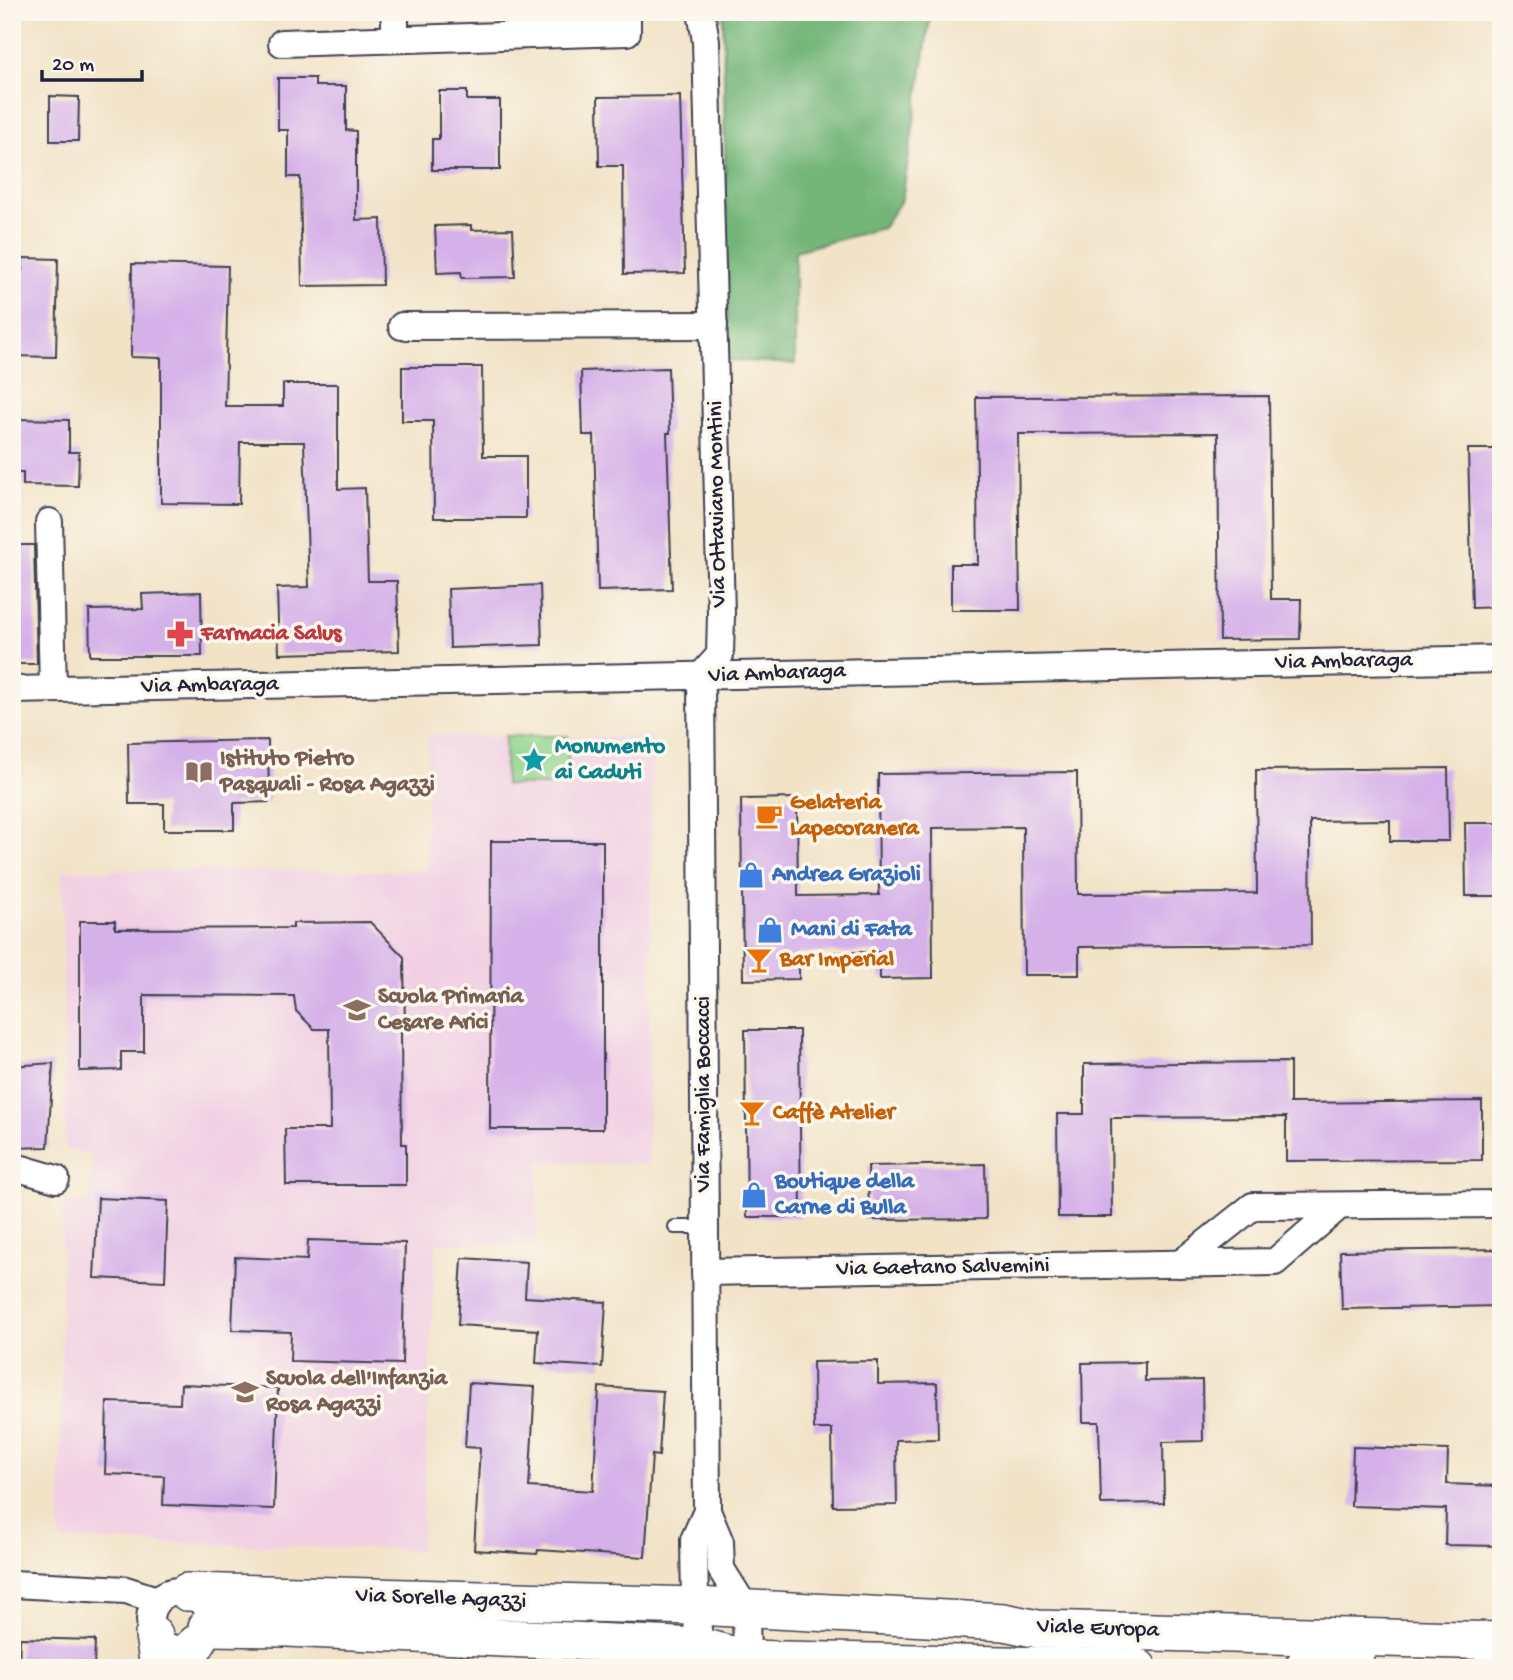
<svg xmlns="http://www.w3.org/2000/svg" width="1513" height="1680" font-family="'Gochi Hand',sans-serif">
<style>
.built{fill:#f1d0e3}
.green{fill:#8fd48d;stroke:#587b64;stroke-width:2}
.forest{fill:#73b678;stroke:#4a6c5a;stroke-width:2}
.building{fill:#d5b1e9}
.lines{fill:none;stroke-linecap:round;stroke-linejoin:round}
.lane-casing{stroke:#413f50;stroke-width:16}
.street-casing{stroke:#413f50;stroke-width:30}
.secondary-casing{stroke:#413f50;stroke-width:40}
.lane{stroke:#fff;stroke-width:12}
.street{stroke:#fff;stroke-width:26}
.secondary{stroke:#fff;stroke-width:37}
.labels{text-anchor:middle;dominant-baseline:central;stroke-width:7;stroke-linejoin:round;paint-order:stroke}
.street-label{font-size:23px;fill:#22223b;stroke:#fbf7ec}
.health-label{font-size:23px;font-weight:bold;fill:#be3a42;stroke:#fbf7ec;text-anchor:start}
.culture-label{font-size:23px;font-weight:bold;fill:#0d838f;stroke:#fbf7ec;text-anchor:start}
.education-label{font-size:23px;font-weight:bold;fill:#785e54;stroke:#fbf7ec;text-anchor:start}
.food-label{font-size:23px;font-weight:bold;fill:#c56008;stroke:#fbf7ec;text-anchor:start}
.shop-label{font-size:23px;font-weight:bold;fill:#366cbe;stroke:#fbf7ec;text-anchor:start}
</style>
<rect width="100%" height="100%" fill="#fbf7ec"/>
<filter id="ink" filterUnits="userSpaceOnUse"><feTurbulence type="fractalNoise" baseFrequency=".0143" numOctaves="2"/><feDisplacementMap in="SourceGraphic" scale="14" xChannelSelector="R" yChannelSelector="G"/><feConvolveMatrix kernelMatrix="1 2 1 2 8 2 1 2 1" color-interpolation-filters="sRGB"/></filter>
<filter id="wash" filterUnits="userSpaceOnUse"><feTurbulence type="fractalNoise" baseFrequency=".00686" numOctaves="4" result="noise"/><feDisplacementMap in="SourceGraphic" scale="28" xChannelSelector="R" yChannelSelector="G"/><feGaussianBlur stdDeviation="1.57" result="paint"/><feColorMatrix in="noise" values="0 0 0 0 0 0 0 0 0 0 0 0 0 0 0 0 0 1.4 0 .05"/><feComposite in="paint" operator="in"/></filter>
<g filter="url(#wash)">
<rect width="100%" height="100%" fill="#f2e3c7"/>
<polygon class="built" points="428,735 505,736 505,785 568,785 568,736 653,737 648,1165 539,1162 536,1245 436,1242 421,1550 60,1540 62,1203 89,1202 92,1154 65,1149 62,870 426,871"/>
<rect class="green" x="505" y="736" width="63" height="49"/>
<polygon class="forest" points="723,12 931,12 902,199 883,228 795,251 795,364 728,360"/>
<g id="blocks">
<g class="building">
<polygon points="278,78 315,78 315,86 346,86 346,130 356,131 356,220 381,219 382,285 302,286 300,177 288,177 288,130 278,130"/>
<polygon points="439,91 467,91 467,100 500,100 500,170 432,170 432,139 439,139"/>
<polygon points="50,96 79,97 78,141 50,141"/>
<polygon points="680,96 685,273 624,274 623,166 599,166 598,97"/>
<polygon points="471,225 471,230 513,229 515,277 462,278 461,272 437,273 435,226"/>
<polygon points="23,258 58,259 56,357 12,356 12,271 22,271"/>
<polygon points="132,264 228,266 225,406 283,406 283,384 338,384 338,489 365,488 368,581 397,581 399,651 279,654 277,588 309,587 304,442 240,442 239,504 161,503 161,358 131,357"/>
<polygon points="402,367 482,367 483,456 526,456 526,518 434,518 433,421 402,421"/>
<polygon points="668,368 670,433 667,433 672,589 598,591 594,435 583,435 581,371"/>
<polygon points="1269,396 1271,599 1301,599 1300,639 1220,640 1218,433 1018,434 1020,610 951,610 951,564 978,564 976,397"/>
<polygon points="12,419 69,420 69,452 79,452 78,486 23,485 23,473 12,473"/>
<polygon points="1468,449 1501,449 1501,607 1472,608"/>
<polygon points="12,545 34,545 37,664 12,664"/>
<polygon points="540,585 542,645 450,648 448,589"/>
<polygon points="201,592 202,656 90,656 89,610 143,609 142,594"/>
<polygon points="268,740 269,802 234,803 234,830 164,830 164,804 129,804 128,743"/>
<polygon points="1448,768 1449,841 1390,841 1390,820 1310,821 1311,945 1079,947 1079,975 1024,975 1023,827 932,828 933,978 880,979 880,952 799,953 799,979 743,980 741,799 797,798 798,896 879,895 878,774 1077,772 1078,894 1257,893 1256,770"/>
<polygon points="1465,823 1501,823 1501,896 1466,896"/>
<polygon points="491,841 603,841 603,1129 490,1129"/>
<polygon points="80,921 115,921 115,929 293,928 293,923 370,922 404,957 405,1031 401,1031 402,1144 406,1144 406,1185 286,1185 285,1129 330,1129 329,1029 314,1029 296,1011 294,996 144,995 144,1052 121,1052 121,1070 80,1071"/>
<polygon points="745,1030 799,1030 801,1217 747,1217"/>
<polygon points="1290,1062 1290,1103 1482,1101 1482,1160 1286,1161 1286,1117 1111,1118 1112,1217 1058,1217 1057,1114 1084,1114 1084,1064"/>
<polygon points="53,1063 48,1147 12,1148 12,1066"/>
<polygon points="985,1164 986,1219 869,1220 868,1166"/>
<polygon points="98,1198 168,1201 165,1281 94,1278"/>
<polygon points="308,1240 405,1243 402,1364 290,1361 291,1332 232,1330 235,1257 307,1260"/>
<polygon points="1501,1249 1501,1306 1342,1309 1340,1251"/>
<polygon points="462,1258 527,1262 525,1297 606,1302 602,1367 536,1363 538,1330 458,1325"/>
<polygon points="878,1361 878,1384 937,1383 938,1439 896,1440 897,1505 833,1506 832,1429 814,1429 813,1362"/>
<polygon points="1145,1362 1145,1381 1202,1380 1203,1441 1163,1442 1164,1503 1101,1504 1099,1422 1083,1422 1082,1363"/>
<polygon points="469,1383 535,1387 529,1487 593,1491 599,1387 663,1391 659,1456 652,1455 645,1557 538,1550 537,1554 474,1550 480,1448 465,1447"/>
<polygon points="181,1384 278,1388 274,1509 163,1505 164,1476 105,1474 107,1402 180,1404"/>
<polygon points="1353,1447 1448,1450 1447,1484 1501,1486 1501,1546 1445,1545 1446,1509 1351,1506"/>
<polygon points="20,1638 95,1640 94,1668 19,1668"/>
</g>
</g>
</g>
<g filter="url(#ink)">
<use href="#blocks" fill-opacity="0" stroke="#413f50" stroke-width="2"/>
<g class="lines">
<g class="lane-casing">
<polyline id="lane" points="675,1227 705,1227"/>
</g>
<g class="street-casing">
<g id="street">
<polyline points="395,12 395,39"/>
<polyline points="282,43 627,32 627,12"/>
<polyline points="402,326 714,325"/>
<polyline points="49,522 53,689"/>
<polyline points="701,676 707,1511 720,1542 721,1569 746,1609 747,1668"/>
<polyline points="701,676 720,655 721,614 706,41 701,12"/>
<polyline points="12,690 1501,659"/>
<polyline points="12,1166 56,1179"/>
<polyline points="1180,1264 1253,1206 1501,1204"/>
<polyline points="705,1272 1275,1262 1338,1207"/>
<polyline points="12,1584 126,1590 157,1600"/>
<circle cx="179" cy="1620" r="29"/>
<polyline points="703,1668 695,1606 694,1540 707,1511"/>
</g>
</g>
<g class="secondary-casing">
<g id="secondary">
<polyline points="187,1592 695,1606 1004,1622 1038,1629 1501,1641"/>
<polyline points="207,1627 287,1628 700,1647 747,1659 1138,1668"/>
<polyline points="154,1635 159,1668"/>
<polyline points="170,1668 197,1643"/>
<path d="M 1303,1668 C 1317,1649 1335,1650 1356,1651"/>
</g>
</g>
<use href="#lane" class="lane"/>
<use href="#street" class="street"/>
<use href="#secondary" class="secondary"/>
</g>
</g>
<defs>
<g id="pharmacy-bare" transform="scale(2.1)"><path d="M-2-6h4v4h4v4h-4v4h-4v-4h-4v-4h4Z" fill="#e0444e" stroke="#fbf7ec" stroke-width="2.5" paint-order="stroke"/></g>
<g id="sight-bare" transform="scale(2.1)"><path d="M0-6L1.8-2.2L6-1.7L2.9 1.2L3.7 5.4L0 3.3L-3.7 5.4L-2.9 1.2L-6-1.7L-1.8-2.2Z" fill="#0f9aa8" stroke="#fbf7ec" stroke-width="2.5" paint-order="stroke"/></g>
<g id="library-bare" transform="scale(2.1)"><path d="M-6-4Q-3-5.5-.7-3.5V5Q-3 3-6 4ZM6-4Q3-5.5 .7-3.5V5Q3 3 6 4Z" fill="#8d6e63" stroke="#fbf7ec" stroke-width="2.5" paint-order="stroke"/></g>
<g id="cafe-bare" transform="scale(2.1)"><path d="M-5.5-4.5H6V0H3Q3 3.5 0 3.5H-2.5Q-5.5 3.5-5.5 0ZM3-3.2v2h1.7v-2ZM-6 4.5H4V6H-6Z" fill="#e8710a" stroke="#fbf7ec" stroke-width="2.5" paint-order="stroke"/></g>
<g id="shop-bare" transform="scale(2.1)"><path d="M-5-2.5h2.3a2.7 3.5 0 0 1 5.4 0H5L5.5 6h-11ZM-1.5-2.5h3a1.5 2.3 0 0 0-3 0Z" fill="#3f7fe0" stroke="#fbf7ec" stroke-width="2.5" paint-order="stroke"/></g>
<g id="bar-bare" transform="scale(2.1)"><path d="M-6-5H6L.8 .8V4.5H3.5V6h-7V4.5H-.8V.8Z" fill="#e8710a" stroke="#fbf7ec" stroke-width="2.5" paint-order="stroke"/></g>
<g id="school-bare" transform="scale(2.1)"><path d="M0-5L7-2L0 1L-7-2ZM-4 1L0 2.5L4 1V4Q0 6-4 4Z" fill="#8d6e63" stroke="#fbf7ec" stroke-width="2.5" paint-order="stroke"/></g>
</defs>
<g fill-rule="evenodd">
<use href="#pharmacy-bare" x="180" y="634"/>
<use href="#sight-bare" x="534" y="760"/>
<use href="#library-bare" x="199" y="772"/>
<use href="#cafe-bare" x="769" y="816"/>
<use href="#shop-bare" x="751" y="875"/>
<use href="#shop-bare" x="770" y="930"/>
<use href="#bar-bare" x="759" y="960"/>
<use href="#school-bare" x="357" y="1010"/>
<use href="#bar-bare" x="752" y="1113"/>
<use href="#shop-bare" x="754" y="1195"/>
<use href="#school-bare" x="245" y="1392"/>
</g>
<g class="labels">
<g class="street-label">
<text transform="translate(718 504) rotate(-91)">Via Ottaviano Montini</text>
<text transform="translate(1344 662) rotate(-1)">Via Ambaraga</text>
<text transform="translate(777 674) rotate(-2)">Via Ambaraga</text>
<text transform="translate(210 686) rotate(-1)">Via Ambaraga</text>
<text transform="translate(704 1094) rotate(-90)">Via Famiglia Boccacci</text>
<text transform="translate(943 1268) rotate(-1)">Via Gaetano Salvemini</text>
<text transform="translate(441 1599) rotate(2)">Via Sorelle Agazzi</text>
<text transform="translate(1098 1629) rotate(2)">Viale Europa</text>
</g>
<g class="health-label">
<text x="201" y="634">Farmacia Salus</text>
</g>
<g class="culture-label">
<text x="555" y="747">Monumento<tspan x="555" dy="26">ai Caduti</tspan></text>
</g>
<g class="education-label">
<text x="220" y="759">Istituto Pietro<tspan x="220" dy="26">Pasquali - Rosa Agazzi</tspan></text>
<text x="378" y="997">Scuola Primaria<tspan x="378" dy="26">Cesare Arici</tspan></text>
<text x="266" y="1379">Scuola dell'Infanzia<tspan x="266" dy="26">Rosa Agazzi</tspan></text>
</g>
<g class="food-label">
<text x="790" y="803">Gelateria<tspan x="790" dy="26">Lapecoranera</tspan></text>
<text x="780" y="960">Bar Imperial</text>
<text x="773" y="1113">Caffè Atelier</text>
</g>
<g class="shop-label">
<text x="772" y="875">Andrea Grazioli</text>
<text x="791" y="930">Mani di Fata</text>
<text x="775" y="1182">Boutique della<tspan x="775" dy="26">Carne di Bulla</tspan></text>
</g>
</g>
<rect width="1513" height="1680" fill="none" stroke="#fbf7ec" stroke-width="42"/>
<path d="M42 70v10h100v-10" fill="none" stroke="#22223b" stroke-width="3.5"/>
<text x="52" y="70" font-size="21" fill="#22223b" stroke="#fbf7ec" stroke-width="5" paint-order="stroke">20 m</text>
</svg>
